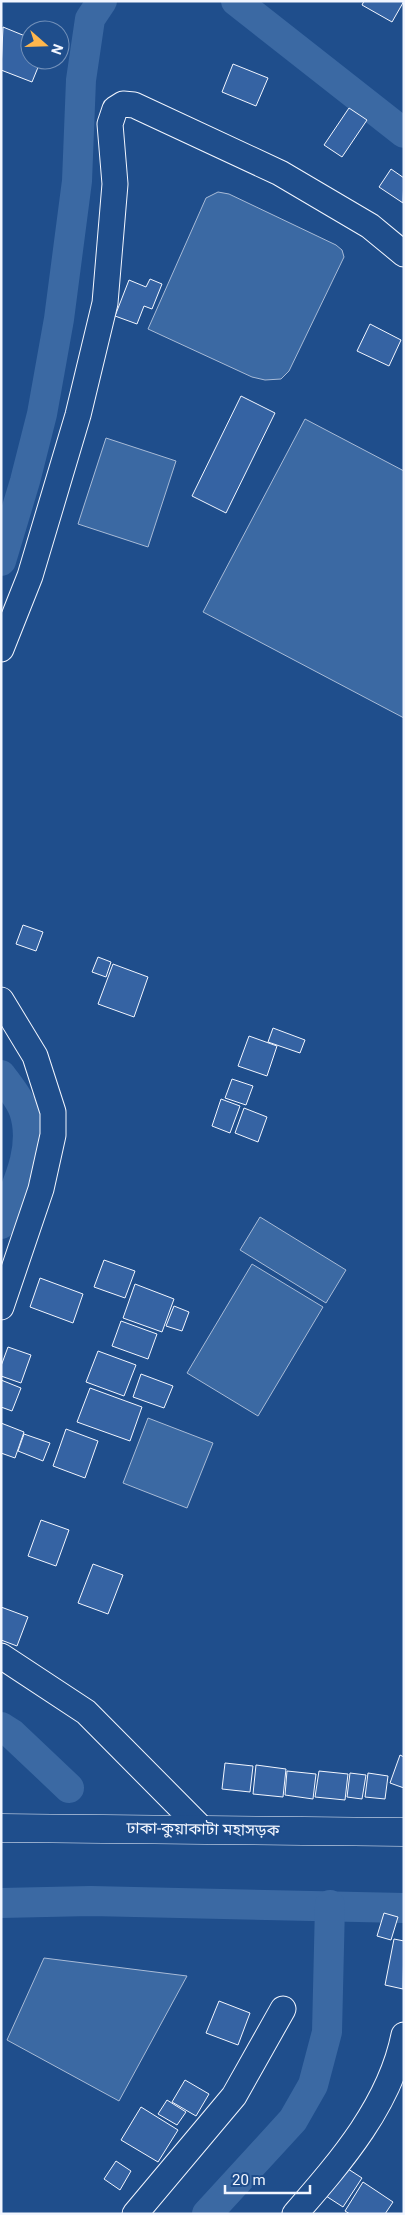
<svg xmlns="http://www.w3.org/2000/svg" width="405" height="2215" font-family="Roboto,'Noto Sans Bengali',sans-serif">
<style>
.water{fill:#3b69a3;stroke:#a8bbd7}
.lines{fill:none;stroke-linecap:round;stroke-linejoin:round}
.canal{stroke:#3b69a3;stroke-width:30}
.building{fill:#3563a3;stroke:#f2f6ff}
.street-casing{stroke:#f2f6ff;stroke-width:27}
.primary-casing{stroke:#f2f6ff;stroke-width:29}
.street{stroke:#1f4e8c;stroke-width:25}
.primary{stroke:#1f4e8c;stroke-width:28}
.labels{text-anchor:middle;dominant-baseline:central;stroke-width:4;stroke-linejoin:round;paint-order:stroke}
.street-label{font-size:16px;fill:#f2f6ff;stroke:#1f4e8c}
</style>
<rect width="100%" height="100%" fill="#1f4e8c"/>
<g class="water">
<polygon points="218,192 229,194 336,245 342,250 344,257 289,371 281,379 265,380 252,377 148,329 206,198"/>
<polygon points="305,419 404,471 404,718 203,612"/>
<polygon points="106,438 176,461 148,547 78,524"/>
<polygon points="260,1217 346,1270 326,1303 240,1250"/>
<polygon points="252,1264 323,1307 258,1416 187,1373"/>
<polygon points="148,1418 213,1443 187,1508 123,1483"/>
<polygon points="44,1958 187,1976 119,2101 7,2040"/>
</g>
<g class="lines">
<g class="canal">
<polyline points="236,1 404,133"/>
<polyline points="1,561 25,481 42,414 59,319 77,181 81,80 90,19 102,1"/>
<path d="M 1,1075 C 9,1086 20,1099 24,1111 C 37,1149 15,1189 1,1224"/>
<polyline points="1,1727 12,1734 69,1788"/>
<polyline points="1,1903 91,1901 404,1908"/>
<polyline points="207,2214 293,2120 313,2085 327,2032 330,1905"/>
</g>
</g>
<g class="building">
<polygon points="364,1 404,1 392,22 362,5"/>
<polygon points="3,27 30,38 30,60 41,60 32,82 1,70"/>
<polygon points="233,64 268,78 256,106 222,92"/>
<polygon points="349,108 367,120 342,157 324,145"/>
<polygon points="391,169 404,178 403,203 379,187"/>
<polygon points="150,279 162,284 152,309 144,306 137,324 115,316 129,280 146,287"/>
<polygon points="370,324 401,340 389,366 357,351"/>
<polygon points="241,396 275,413 226,513 192,496"/>
<polygon points="23,925 43,932 36,951 16,944"/>
<polygon points="98,957 111,962 106,977 92,972"/>
<polygon points="113,964 148,977 134,1017 98,1004"/>
<polygon points="273,1028 305,1040 300,1053 268,1042"/>
<polygon points="249,1036 277,1046 267,1076 238,1066"/>
<polygon points="232,1079 253,1086 246,1105 225,1098"/>
<polygon points="221,1099 240,1106 230,1133 212,1126"/>
<polygon points="244,1108 267,1117 258,1142 235,1133"/>
<polygon points="104,1260 135,1271 125,1298 94,1287"/>
<polygon points="40,1278 83,1294 73,1323 30,1307"/>
<polygon points="135,1284 174,1299 162,1332 123,1318"/>
<polygon points="174,1306 189,1312 182,1331 166,1326"/>
<polygon points="121,1321 157,1334 148,1359 112,1346"/>
<polygon points="8,1347 31,1355 21,1383 1,1376 1,1366"/>
<polygon points="98,1351 136,1365 124,1396 86,1382"/>
<polygon points="141,1374 173,1386 164,1408 133,1397"/>
<polygon points="1,1380 21,1388 12,1411 1,1407"/>
<polygon points="90,1388 142,1407 130,1441 77,1422"/>
<polygon points="1,1423 24,1432 15,1458 1,1453"/>
<polygon points="66,1429 98,1441 85,1478 53,1466"/>
<polygon points="24,1434 50,1443 43,1461 18,1451"/>
<polygon points="41,1520 69,1530 56,1566 28,1556"/>
<polygon points="93,1564 123,1575 108,1614 78,1603"/>
<polygon points="1,1607 28,1617 17,1646 1,1640"/>
<polygon points="400,1755 404,1757 404,1788 390,1783"/>
<polygon points="225,1763 253,1766 250,1792 222,1789"/>
<polygon points="256,1765 286,1769 283,1797 253,1794"/>
<polygon points="287,1771 316,1774 313,1799 285,1795"/>
<polygon points="319,1771 348,1774 345,1800 315,1797"/>
<polygon points="350,1773 366,1775 362,1799 347,1797"/>
<polygon points="368,1773 388,1776 385,1799 365,1797"/>
<polygon points="384,1913 398,1917 391,1940 377,1936"/>
<polygon points="394,1939 404,1941 403,1989 385,1985"/>
<polygon points="219,2001 250,2013 238,2045 206,2033"/>
<polygon points="185,2080 209,2094 196,2116 172,2102"/>
<polygon points="167,2100 186,2112 177,2125 158,2114"/>
<polygon points="141,2107 178,2130 158,2162 121,2140"/>
<polygon points="116,2161 131,2171 120,2190 104,2179"/>
<polygon points="345,2167 362,2178 343,2207 326,2196"/>
<polygon points="363,2182 393,2202 385,2214 350,2214 345,2211"/>
</g>
<g class="lines">
<g class="street-casing">
<g id="street">
<polyline points="1,649 30,576 78,415 105,303 115,184 110,124 115,109 123,104 134,105 280,173 370,226 404,254"/>
<polyline points="1,1000 35,1056 53,1112 53,1135 41,1189 1,1307"/>
<polyline points="1,1656 86,1712 202,1829"/>
<polyline points="135,2214 234,2096 283,2009"/>
<path d="M 295,2214 C 341,2161 390,2105 404,2035"/>
</g>
</g>
<g class="primary-casing">
<polyline id="primary" points="1,1828 404,1832"/>
</g>
<use href="#street" class="street"/>
<use href="#primary" class="primary"/>
</g>
<g class="labels">
<g class="street-label">
<text transform="translate(203 1829) rotate(1)">ঢাকা-কুয়াকাটা মহাসড়ক</text>
</g>
</g>
<rect width="405" height="2215" fill="none" stroke="#f2f6ff" stroke-width="5"/>
<g transform="translate(45 45) rotate(110)"><circle r="24" fill="#1f4e8c" stroke="#7391ba"/>
<path d="M0-4L9 19L0 12L-9 19Z" fill="#ffb74d"/>
<text y="-8" font-size="14" font-weight="bold" text-anchor="middle" fill="#f2f6ff">N</text>
</g>
<path d="M225 2185v8h85v-8" fill="none" stroke="#f2f6ff" stroke-width="2.5"/>
<text x="232" y="2185" font-size="15" fill="#f2f6ff" stroke="#1f4e8c" stroke-width="4" paint-order="stroke">20 m</text>
</svg>
